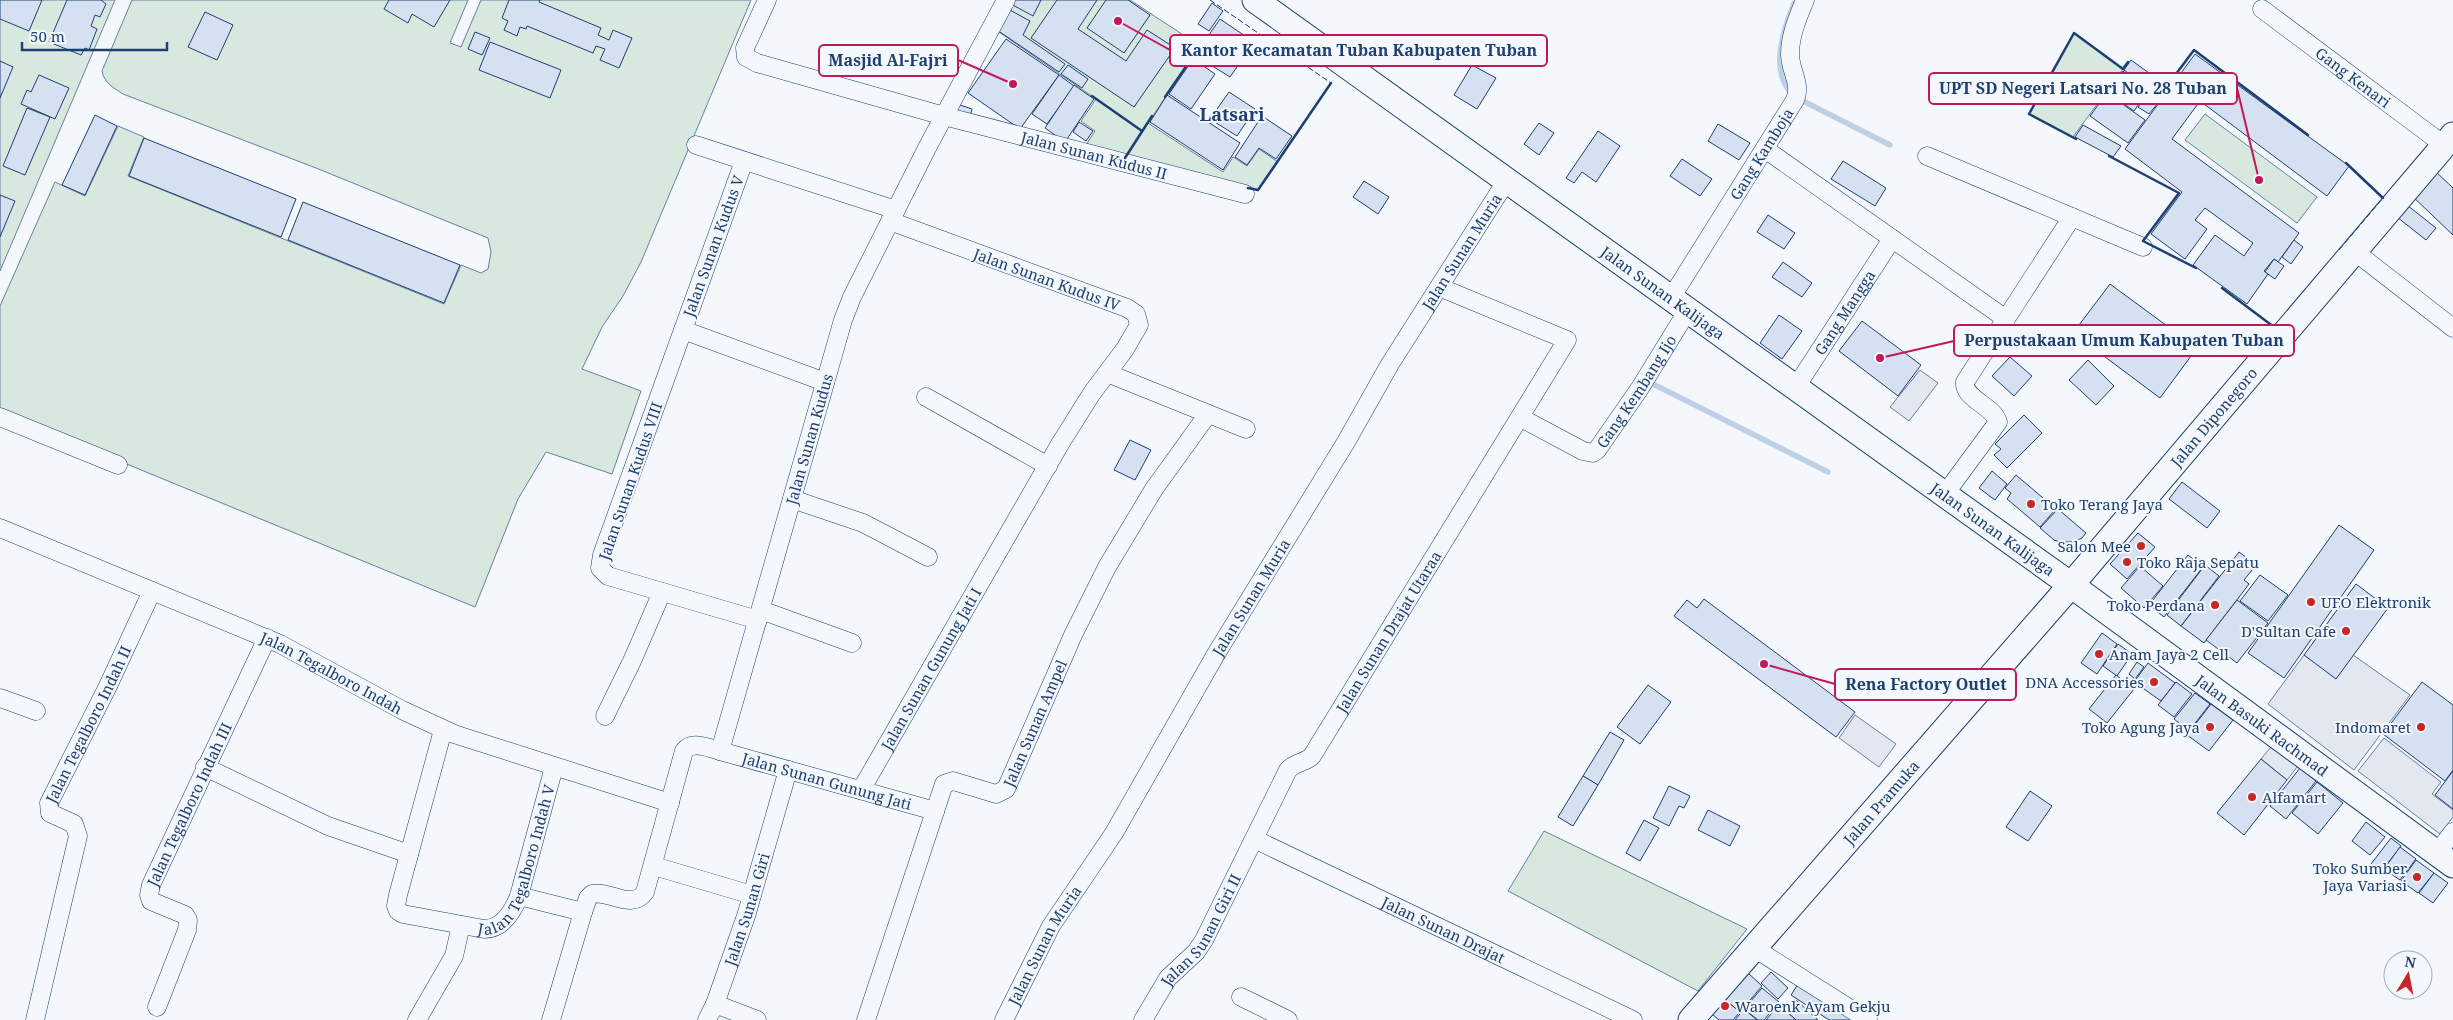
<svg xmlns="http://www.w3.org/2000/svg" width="2453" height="1020" font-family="'Noto Serif',serif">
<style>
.green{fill:#d7e8df;stroke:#687fa3}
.parking{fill:#e3e8f0;stroke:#687fa3}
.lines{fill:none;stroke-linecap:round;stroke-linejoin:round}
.stream{stroke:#bed0e5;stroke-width:5.5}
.building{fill:#d5e0f0;stroke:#1d3f73}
.street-casing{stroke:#1d3f73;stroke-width:19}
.secondary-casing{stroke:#1d3f73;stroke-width:27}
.street{stroke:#f4f7fb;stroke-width:18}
.secondary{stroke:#f4f7fb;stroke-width:25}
.fence{stroke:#1d3f73;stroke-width:1;stroke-dasharray:6 2.5;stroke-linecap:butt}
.wall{stroke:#1d3f73;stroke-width:2.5}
.poi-dot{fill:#c62828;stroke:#f4f7fb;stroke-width:2}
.labels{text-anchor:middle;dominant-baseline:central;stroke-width:4;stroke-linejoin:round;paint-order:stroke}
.street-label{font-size:15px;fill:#1d3f73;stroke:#f4f7fb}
.poi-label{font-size:15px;fill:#1d3f73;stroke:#f4f7fb;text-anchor:end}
.quarter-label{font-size:18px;font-weight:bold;fill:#1d3f73;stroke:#f4f7fb}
.leader{fill:none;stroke:#c2185b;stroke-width:2}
.callout-dot{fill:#c2185b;stroke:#f4f7fb;stroke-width:2}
.callout{fill:#f4f7fb;stroke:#c2185b;stroke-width:2}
.callout-label{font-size:16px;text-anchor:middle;font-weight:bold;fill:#1d3f73}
</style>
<rect width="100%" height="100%" fill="#f4f7fb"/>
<g class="green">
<polygon points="0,0 115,0 0,271"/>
<path d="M 132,0 L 468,0 L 450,43 L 461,47 L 481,0 L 751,0 L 641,262 L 623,296 L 602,327 L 582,369 L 641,391 L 612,474 L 546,452 L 518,499 L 475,607 L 0,412 L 0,306 L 55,182 L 85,196 L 118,126 L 144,137 L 128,176 L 444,304 L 461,265 L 481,273 L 488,269 L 491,252 L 488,238 L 316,168 L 123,94 C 114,88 104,83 102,71 Z"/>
<polygon points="1013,0 1130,0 1200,46 1148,123 1223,172 1233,157 1247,166 1259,149 1278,162 1258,190 1084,148 1095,131 1081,121 1096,99 996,30"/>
<polygon points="2074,33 2123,69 2073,137 2029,114"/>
<polygon points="2205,114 2317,197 2297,223 2185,140"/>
<polygon points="1544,831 1747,929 1698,991 1508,891"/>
</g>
<g class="parking">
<polygon points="1920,370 1938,383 1909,421 1890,407"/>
<polygon points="2304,655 2336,678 2353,655 2410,695 2354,770 2268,704"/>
<polygon points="1855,715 1896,744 1879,767 1839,738"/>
<polygon points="2384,738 2441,782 2432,794 2453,810 2453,817 2440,834 2358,771"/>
<polygon points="2275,742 2301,762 2287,780 2261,759"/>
</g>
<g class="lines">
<g class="stream">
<path d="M 1794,3 C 1782,33 1767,78 1799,99 L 1890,145"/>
<polyline points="1647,381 1828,472"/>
</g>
</g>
<g class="building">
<polygon points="0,0 42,0 29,31 0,19"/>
<polygon points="67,0 101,0 106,4 100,17 95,15 91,26 97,29 89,50 85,48 81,55 49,42"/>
<polygon points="389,0 450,0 434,27 412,14 408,23 384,9"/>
<polygon points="509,0 540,0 539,2 601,28 598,35 609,40 613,30 632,38 619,68 600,60 605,49 596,46 593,53 527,26 526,29 520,27 517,36 504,30 508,21 502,18"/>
<polygon points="1014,0 1041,0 1033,16 1011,4"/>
<polygon points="1057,0 1097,0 1078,29 1126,61 1147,30 1175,48 1134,107 1031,38"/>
<polygon points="1106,0 1128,0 1150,15 1124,53 1087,28"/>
<polygon points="1212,3 1223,11 1209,31 1198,24"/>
<polygon points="1008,9 1030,21 1023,35 1065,64 1059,72 997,30"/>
<polygon points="205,12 233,25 217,60 188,47"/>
<polygon points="1220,19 1254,42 1230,77 1195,55"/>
<polygon points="475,32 490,38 482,55 468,49"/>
<polygon points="1006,39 1059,75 1020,129 968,93"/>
<polygon points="490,42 561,70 550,98 479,70"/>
<polygon points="2195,54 2349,166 2327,196 2200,101 2172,139 2299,233 2278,262 2274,259 2264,271 2268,274 2247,304 2193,265 2215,235 2244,256 2253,243 2205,208 2195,220 2207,229 2185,259 2151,234 2182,192 2125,149"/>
<polygon points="1193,59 1215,74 1191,109 1169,94"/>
<polygon points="2131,60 2163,83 2156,93 2124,70"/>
<polygon points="0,61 13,67 0,98"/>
<polygon points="1068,65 1088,79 1082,88 1061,74"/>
<polygon points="1472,65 1496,78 1477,109 1454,95"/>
<polygon points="2123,71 2149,90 2134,111 2107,92"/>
<polygon points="39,75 69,88 55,119 21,104 27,90 31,92"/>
<polygon points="1059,75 1074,86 1047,124 1032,114"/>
<polygon points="1074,85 1094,99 1065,142 1045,128"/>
<polygon points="1229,92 1255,109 1237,136 1210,119"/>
<polygon points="2107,93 2145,120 2128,143 2090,116"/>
<polygon points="1167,95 1240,143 1223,170 1150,122"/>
<polygon points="2147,95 2158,103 2149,114 2138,107"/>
<polygon points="957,104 972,109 970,117 955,113"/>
<polygon points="27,108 50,117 25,175 3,166"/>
<polygon points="95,115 117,126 85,195 62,185"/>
<polygon points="1262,116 1292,136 1276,159 1259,148 1247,165 1235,157"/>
<polygon points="1079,122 1093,131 1086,141 1073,132"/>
<polygon points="1539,123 1554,133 1539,155 1524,144"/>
<polygon points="1718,124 1750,143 1739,160 1708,141"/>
<polygon points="2083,125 2121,146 2113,157 2075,137"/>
<polygon points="1598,131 1620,146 1596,182 1582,172 1574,183 1566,178"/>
<polygon points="144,138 296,199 281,237 129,176"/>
<polygon points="1682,159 1712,179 1700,196 1670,176"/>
<polygon points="1843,161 1886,188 1875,206 1831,179"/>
<polygon points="2434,170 2453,188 2453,235 2410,194"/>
<polygon points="1364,181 1389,197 1378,214 1353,197"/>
<polygon points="0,195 15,201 0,237"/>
<polygon points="303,202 460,265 444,303 288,240"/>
<polygon points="2407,205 2436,228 2426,240 2397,217"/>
<polygon points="1768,215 1795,233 1784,249 1757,232"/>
<polygon points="2294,240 2303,247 2291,264 2282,257"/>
<polygon points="2274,259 2284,266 2275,279 2265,272"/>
<polygon points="1783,262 1812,283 1802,297 1772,277"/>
<polygon points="2110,284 2197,348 2160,398 2073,333"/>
<polygon points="1779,315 1802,331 1782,359 1760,343"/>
<polygon points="1862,321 1921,365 1898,396 1839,351"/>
<polygon points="2010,357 2032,376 2014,396 1992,376"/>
<polygon points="2088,360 2114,386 2096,405 2069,380"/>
<polygon points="2024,415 2042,433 2007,468 1994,455 2001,449 1995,444"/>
<polygon points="1130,440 1151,450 1135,480 1114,470"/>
<polygon points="1992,471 2007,484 1995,500 1979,488"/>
<polygon points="2016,475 2056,509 2040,527 2007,499 2011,493 2005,488"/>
<polygon points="2182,482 2220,511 2207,528 2169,499"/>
<polygon points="2058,509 2086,533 2082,538 2073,542 2060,542 2054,540 2040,528"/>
<polygon points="2339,525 2374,550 2284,678 2248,653"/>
<polygon points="2138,533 2155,547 2127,579 2110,564"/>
<polygon points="2239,552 2256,565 2244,580 2249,584 2204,643 2181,626"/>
<polygon points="2188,555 2203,567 2164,617 2149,605"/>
<polygon points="2205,565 2219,576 2181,626 2167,615"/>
<polygon points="2140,566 2163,586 2144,608 2121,588"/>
<polygon points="2260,575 2288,595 2268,621 2240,601"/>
<polygon points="2356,584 2388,608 2336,679 2304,655"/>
<polygon points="1704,599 1855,712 1836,737 1674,616 1687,600 1697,608"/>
<polygon points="2237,600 2268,623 2237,663 2206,640"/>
<polygon points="2102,633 2117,644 2097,674 2081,663"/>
<polygon points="2118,644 2132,654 2117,676 2103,666"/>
<polygon points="2137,662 2144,667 2135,679 2129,674"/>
<polygon points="2148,663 2175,683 2161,701 2134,682"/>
<polygon points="2116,675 2134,689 2107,723 2089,709"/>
<polygon points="2176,682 2192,694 2174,717 2158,705"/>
<polygon points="2422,682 2453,705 2453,770 2445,781 2383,734"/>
<polygon points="1648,685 1671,702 1640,744 1617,727"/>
<polygon points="2195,693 2210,704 2189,731 2174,719"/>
<polygon points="2211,704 2233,720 2209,751 2187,735"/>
<polygon points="1610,732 1624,740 1598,785 1583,776"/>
<polygon points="2261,759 2287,780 2244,835 2217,813"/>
<polygon points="2300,768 2316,781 2286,819 2270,806"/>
<polygon points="2453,771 2453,809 2435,795"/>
<polygon points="1583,776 1598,785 1573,826 1558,817"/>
<polygon points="2317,782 2343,803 2318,834 2292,813"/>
<polygon points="1669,786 1690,796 1684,808 1679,806 1669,826 1653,818"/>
<polygon points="2030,791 2052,806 2028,841 2006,827"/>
<polygon points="1708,810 1740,826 1730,846 1698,830"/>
<polygon points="1644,820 1659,828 1640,861 1626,853"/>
<polygon points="2366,822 2385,837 2370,855 2352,841"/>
<polygon points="2391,838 2401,846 2381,872 2371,864"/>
<polygon points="2400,847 2416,859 2400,880 2384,869"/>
<polygon points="2416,860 2434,873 2418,893 2401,881"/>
<polygon points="2434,873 2448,883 2433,903 2419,893"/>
<polygon points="1747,972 1762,986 1740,1012 1724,999"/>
<polygon points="1771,972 1788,988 1778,999 1761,983"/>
<polygon points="1800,981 1860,1020 1829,1020 1791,995"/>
<polygon points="1762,988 1779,1002 1764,1020 1758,1020 1744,1009"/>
<polygon points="1724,999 1740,1012 1733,1020 1719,1020 1712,1014"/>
<polygon points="1796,1000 1818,1020 1796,1020 1786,1011"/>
<polygon points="1779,1005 1796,1020 1766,1020"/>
<polygon points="1744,1009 1757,1020 1735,1020"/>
</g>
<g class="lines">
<g class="street-casing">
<g id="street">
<path id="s1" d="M 767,0 L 745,48 L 746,57 L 757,63 L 944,116 L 1245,194"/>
<path id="s2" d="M 2262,9 L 2444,145"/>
<polyline points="696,145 896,210"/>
<polyline points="1765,149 2006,319"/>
<polyline points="1927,156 2143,247"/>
<polyline points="744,161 683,330 825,382"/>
<polyline points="2354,251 2453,328"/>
<path id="s3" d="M 1671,298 L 1795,100 C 1802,84 1790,71 1790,54 C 1790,35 1798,17 1805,0"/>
<polyline points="683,330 602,555 600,568 608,576 758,620"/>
<polyline points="1107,373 1246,429"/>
<path id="s4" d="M 1796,387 L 1892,239"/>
<polyline points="926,397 1048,466"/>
<polyline points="0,417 118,465"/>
<path id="s5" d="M 1521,418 L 1583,451 L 1593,453 L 1597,450 L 1640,388 L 1688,310"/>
<path d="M 1945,494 L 1998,422 C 1994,406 1963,399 1965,382 L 2072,217"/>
<polyline points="792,499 863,523 928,557"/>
<path id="s6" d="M 0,528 L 280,644 L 402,710 L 454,734 L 670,803"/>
<polyline points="761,610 852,643"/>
<polyline points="0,698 36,711"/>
<polyline points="605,716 632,661 662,592"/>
<path id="s7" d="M 443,730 L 398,895 L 396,906 L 398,911 L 403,914 L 484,929 C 502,929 513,911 519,896 L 554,767"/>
<path id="s8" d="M 720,751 L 935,811"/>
<polyline points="205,767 328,826 409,854"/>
<path id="s9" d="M 861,790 L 1060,444 L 1092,393 L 1125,349 L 1139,325 L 1136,314 L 1127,308 L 890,221"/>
<path id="s10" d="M 1254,839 L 1633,1020"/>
<polyline points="2437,853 2453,832"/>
<polyline points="654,866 752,895"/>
<path id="s11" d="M 519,896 L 583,912 L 588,898 L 592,894 C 610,890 632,911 645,892 L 684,751 C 692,740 709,748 720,751 L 843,320 L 852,297 L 927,148 L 1006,0"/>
<polyline points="1754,948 1868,1020"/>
<polyline points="1241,997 1288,1020"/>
<path id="s12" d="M 157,1007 L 187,930 L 188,920 L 185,915 L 151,901 L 149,895 L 151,885 L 267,638"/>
<path id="s13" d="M 35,1020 L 78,836 L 74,824 L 50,813 L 49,803 L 108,686 L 152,591"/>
<polyline points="417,1020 454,956 461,925"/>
<polyline points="551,1020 583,912"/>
<polyline points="707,1020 715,1004"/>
<path id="s14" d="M 757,1020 L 715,1004 L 746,916 L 788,770"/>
<path id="s15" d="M 866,1020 L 944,784 L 953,781 L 996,794 L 1006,789 L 1073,635 L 1107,567 L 1154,489 L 1208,414"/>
<path id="s16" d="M 1004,1020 L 1051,926 L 1114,833 L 1216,654 L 1346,442 L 1390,364 L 1507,180"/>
<path id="s17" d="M 1143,1020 L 1168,978 L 1196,952 L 1204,940 L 1288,770 C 1295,762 1305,763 1312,756 L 1567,340 L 1439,287"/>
</g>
</g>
<g class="secondary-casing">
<g id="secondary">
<path id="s18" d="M 1255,0 L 2071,585 L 2453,865"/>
<path id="s19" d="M 1691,1020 L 2071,585 L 2453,135"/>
</g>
</g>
<use href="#street" class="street"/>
<use href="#secondary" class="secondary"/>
<g class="fence">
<polyline points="1210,0 1331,83"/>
<polyline points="2339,250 2383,198"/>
</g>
<g class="wall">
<polyline points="2161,81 2167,86 2194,50 2308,135"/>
<polyline points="1092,96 1142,131"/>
<polyline points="1165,97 1196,52"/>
<polyline points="2076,139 2029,114 2074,33 2123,69 2128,62"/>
<polyline points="2109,156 2179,193 2143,241 2196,268"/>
<polyline points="1125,158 1152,116"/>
<polyline points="2346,163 2383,198"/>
<polyline points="1248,188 1258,190 1331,83"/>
<polyline points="2222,288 2274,327"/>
</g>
</g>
<g class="poi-dot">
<circle cx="2031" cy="504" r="5"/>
<circle cx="2141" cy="546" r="5"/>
<circle cx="2127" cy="562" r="5"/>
<circle cx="2311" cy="602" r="5"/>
<circle cx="2215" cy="605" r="5"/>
<circle cx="2346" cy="631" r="5"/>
<circle cx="2099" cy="654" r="5"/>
<circle cx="2154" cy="682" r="5"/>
<circle cx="2210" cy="727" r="5"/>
<circle cx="2421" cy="727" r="5"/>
<circle cx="2252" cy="797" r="5"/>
<circle cx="2417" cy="877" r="5"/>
<circle cx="1725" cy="1006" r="5"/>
</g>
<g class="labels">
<g class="street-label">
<text stroke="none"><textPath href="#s2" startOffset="114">Gang Kenari</textPath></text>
<text stroke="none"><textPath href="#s1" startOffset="424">Jalan Sunan Kudus II</textPath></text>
<text stroke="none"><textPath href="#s3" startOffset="170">Gang Kamboja</textPath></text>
<text transform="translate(713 246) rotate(-70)">Jalan Sunan Kudus V</text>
<text stroke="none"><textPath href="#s16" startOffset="895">Jalan Sunan Muria</textPath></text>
<text transform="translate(1047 279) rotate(20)">Jalan Sunan Kudus IV</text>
<text stroke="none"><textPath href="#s18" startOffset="502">Jalan Sunan Kalijaga</textPath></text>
<text stroke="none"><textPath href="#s4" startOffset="89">Gang Mangga</textPath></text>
<text stroke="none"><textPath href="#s5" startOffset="156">Gang Kembang Ijo</textPath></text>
<text stroke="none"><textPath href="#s19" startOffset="798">Jalan Diponegoro</textPath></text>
<text stroke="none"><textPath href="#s11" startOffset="652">Jalan Sunan Kudus</textPath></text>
<text transform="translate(630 481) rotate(-71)">Jalan Sunan Kudus VIII</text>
<text stroke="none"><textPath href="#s18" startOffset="908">Jalan Sunan Kalijaga</textPath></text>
<text stroke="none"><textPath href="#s16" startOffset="490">Jalan Sunan Muria</textPath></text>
<text stroke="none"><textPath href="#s17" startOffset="465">Jalan Sunan Drajat Utaraa</textPath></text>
<text stroke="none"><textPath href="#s9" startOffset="140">Jalan Sunan Gunung Jati I</textPath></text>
<text stroke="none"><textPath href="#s6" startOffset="362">Jalan Tegalboro Indah</textPath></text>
<text stroke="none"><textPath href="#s15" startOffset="386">Jalan Sunan Ampel</textPath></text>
<text stroke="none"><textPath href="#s13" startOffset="326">Jalan Tegalboro Indah II</textPath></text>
<text stroke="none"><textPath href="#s18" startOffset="1241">Jalan Basuki Rachmad</textPath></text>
<text stroke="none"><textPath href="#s8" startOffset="111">Jalan Sunan Gunung Jati</textPath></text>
<text stroke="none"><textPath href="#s19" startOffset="289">Jalan Pramuka</textPath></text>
<text stroke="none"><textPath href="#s12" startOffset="241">Jalan Tegalboro Indah III</textPath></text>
<text stroke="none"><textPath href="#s7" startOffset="356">Jalan Tegalboro Indah V</textPath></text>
<text stroke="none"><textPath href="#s14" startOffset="145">Jalan Sunan Giri</textPath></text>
<text stroke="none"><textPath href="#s17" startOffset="108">Jalan Sunan Giri II</textPath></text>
<text stroke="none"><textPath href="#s10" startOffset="210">Jalan Sunan Drajat</textPath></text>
<text stroke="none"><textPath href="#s16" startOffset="85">Jalan Sunan Muria</textPath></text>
</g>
<g class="poi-label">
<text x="2041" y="504" text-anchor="start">Toko Terang Jaya</text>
<text x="2131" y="546">Salon Mee</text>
<text x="2137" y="562" text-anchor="start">Toko Raja Sepatu</text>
<text x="2321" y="602" text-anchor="start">UFO Elektronik</text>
<text x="2205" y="605">Toko Perdana</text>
<text x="2336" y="631">D'Sultan Cafe</text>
<text x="2109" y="654" text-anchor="start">Anam Jaya 2 Cell</text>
<text x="2144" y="682">DNA Accessories</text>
<text x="2200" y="727">Toko Agung Jaya</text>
<text x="2411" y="727">Indomaret</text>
<text x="2262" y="797" text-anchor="start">Alfamart</text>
<text x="2407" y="868">Toko Sumber<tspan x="2407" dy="17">Jaya Variasi</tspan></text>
<text x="1735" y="1006" text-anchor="start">Waroenk Ayam Gekju</text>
</g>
<g class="quarter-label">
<text x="1232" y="114">Latsari</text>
</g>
</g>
<path class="leader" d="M1118 21L1170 50M1013 84L958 60M2259 180L2237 88M1880 358L1954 341M1764 664L1835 684"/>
<g class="callout-dot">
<circle cx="1118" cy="21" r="5"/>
<circle cx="1013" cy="84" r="5"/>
<circle cx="2259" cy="180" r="5"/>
<circle cx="1880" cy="358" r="5"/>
<circle cx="1764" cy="664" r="5"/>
</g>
<g class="callout">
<rect x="1170" y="35" width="377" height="31" rx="5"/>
<rect x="819" y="45" width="139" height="31" rx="5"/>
<rect x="1929" y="73" width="308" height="31" rx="5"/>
<rect x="1954" y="325" width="340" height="31" rx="5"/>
<rect x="1835" y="669" width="181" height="31" rx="5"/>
</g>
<g class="callout-label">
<text x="1359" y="56">Kantor Kecamatan Tuban Kabupaten Tuban</text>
<text x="888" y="66">Masjid Al-Fajri</text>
<text x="2083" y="94">UPT SD Negeri Latsari No. 28 Tuban</text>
<text x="2124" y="346">Perpustakaan Umum Kabupaten Tuban</text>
<text x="1926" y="690">Rena Factory Outlet</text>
</g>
<g transform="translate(2408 975) rotate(10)"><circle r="24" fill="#f4f7fb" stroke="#9eadc5"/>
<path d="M0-4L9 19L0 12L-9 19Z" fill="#c62828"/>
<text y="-8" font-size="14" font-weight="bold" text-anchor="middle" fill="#1d3f73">N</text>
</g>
<path d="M22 42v8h145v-8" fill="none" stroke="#1d3f73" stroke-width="2.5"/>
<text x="30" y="42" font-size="15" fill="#1d3f73" stroke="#f4f7fb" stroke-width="4" paint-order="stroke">50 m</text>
</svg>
